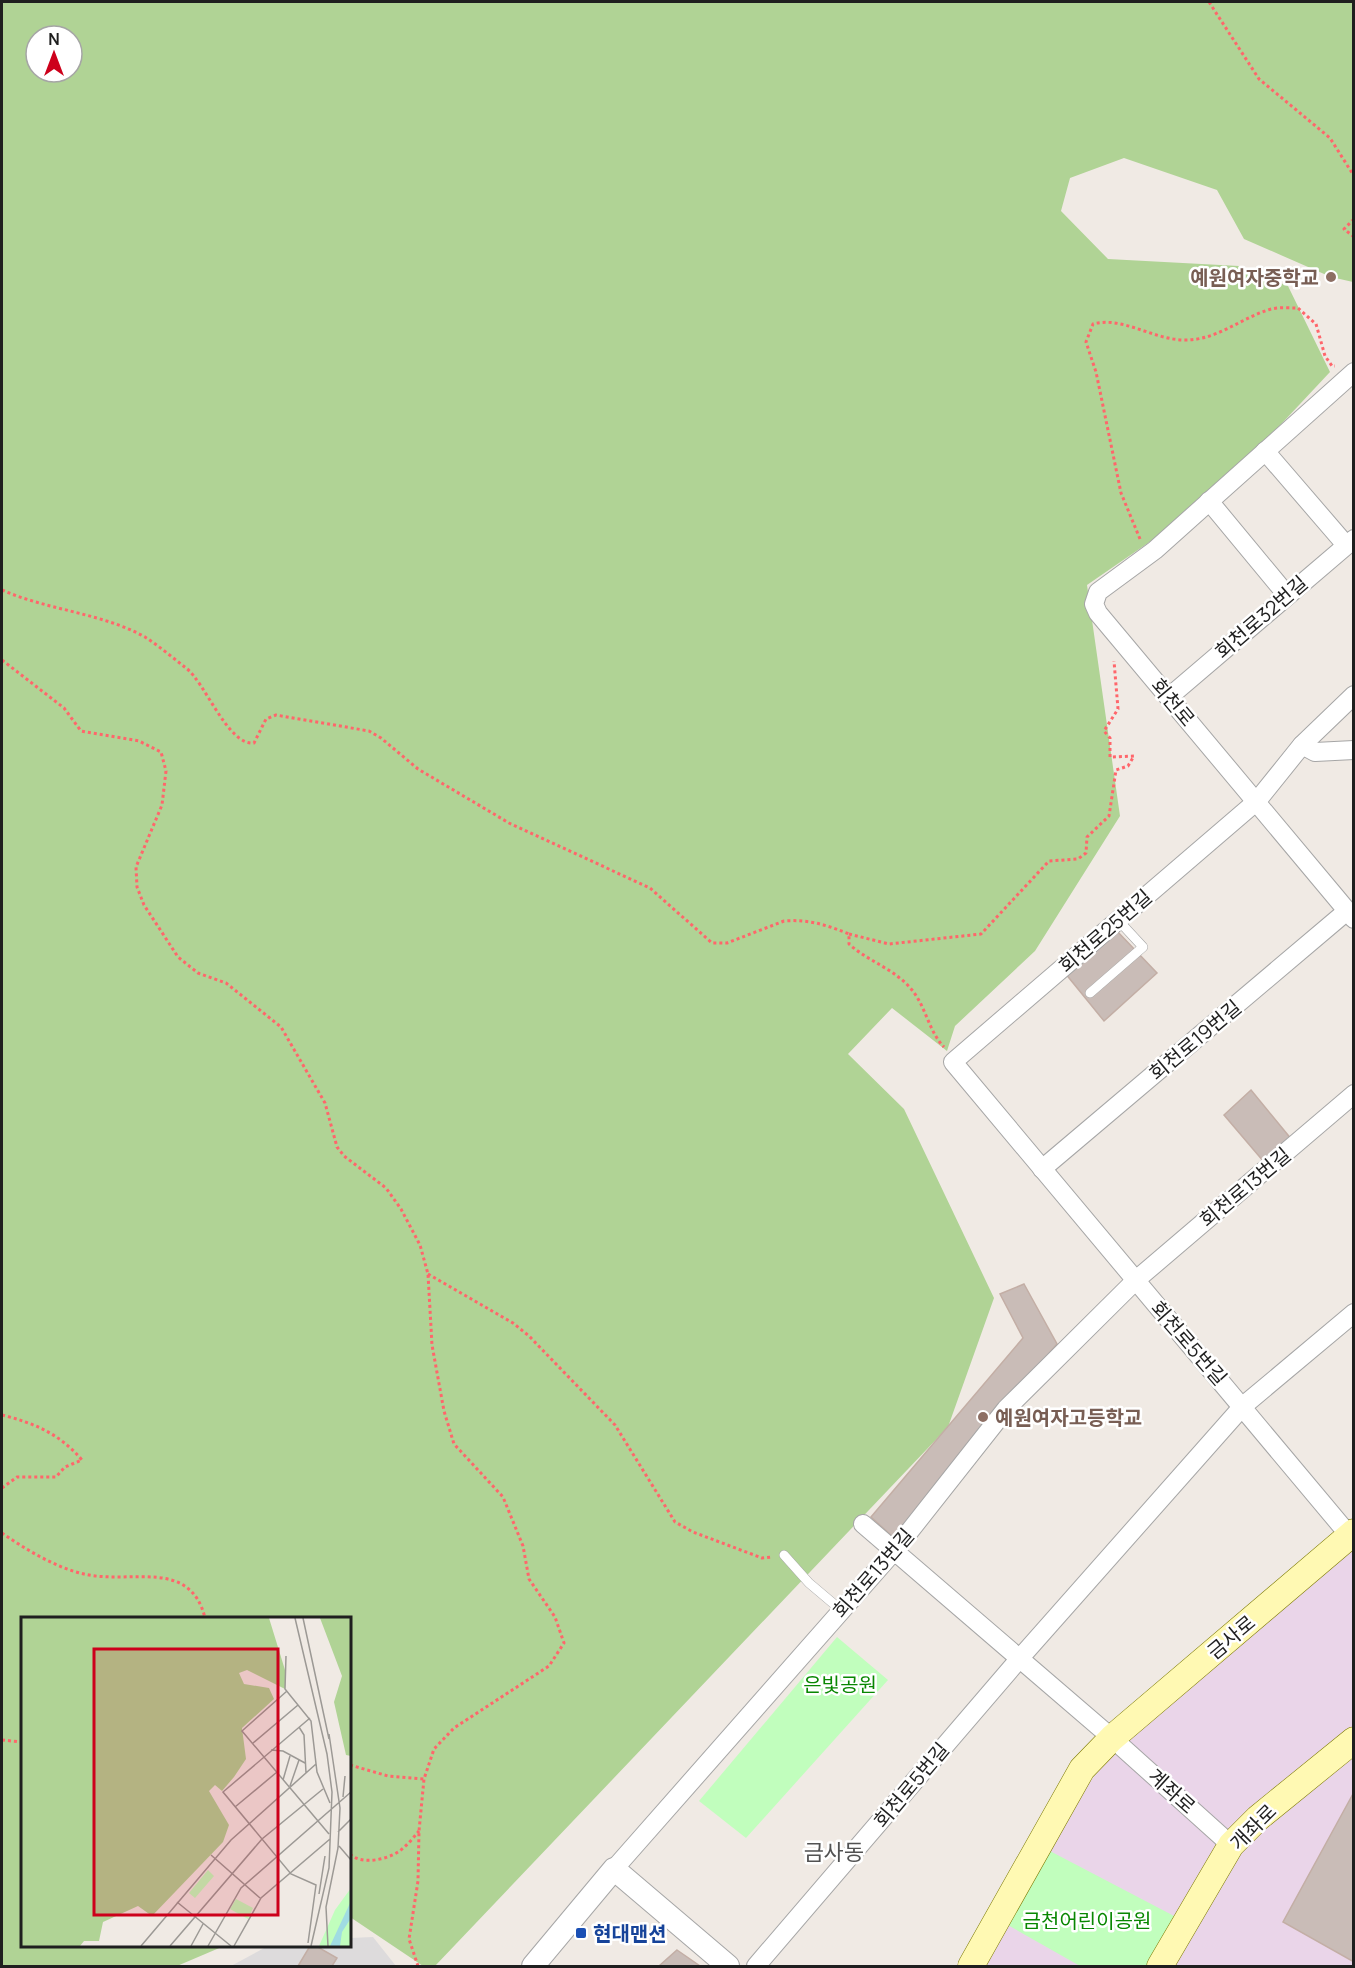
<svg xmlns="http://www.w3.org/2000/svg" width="1355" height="1968" font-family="Manrope,'Noto Sans KR',sans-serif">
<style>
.residential{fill:#dddbdc}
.industrial{fill:#ead5e9}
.forest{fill:#b0d395;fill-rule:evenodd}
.park{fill:#c1febd}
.building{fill:#c9bcb7;stroke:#c3aea5;stroke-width:1.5}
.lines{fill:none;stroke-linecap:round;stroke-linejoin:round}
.service-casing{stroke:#a6a6a6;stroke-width:10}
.minor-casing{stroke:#a6a6a6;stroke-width:20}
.tertiary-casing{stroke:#a6a6a6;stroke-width:24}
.secondary-casing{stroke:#7b7800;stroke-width:27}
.path{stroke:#ff666b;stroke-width:3;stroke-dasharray:3 3;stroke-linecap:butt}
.service{stroke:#fff;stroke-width:9}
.minor{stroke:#fff;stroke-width:18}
.tertiary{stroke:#fff;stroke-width:22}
.secondary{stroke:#fff9b3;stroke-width:26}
.education-dot{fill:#8d6e63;stroke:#fff;stroke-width:2}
.transit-dot{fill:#1a4fb4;stroke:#fff;stroke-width:2}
.labels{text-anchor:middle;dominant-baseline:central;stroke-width:5;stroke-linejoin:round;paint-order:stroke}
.education-label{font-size:20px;font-weight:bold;fill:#785e54;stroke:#fff;text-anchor:end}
.street-label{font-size:20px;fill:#1f1f1f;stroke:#fff}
.park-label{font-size:20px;fill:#098702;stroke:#fff}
.transit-label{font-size:20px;font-weight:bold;fill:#164399;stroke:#fff;text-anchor:start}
.quarter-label{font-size:22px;fill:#525252;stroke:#fff}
.inset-road{fill:none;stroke:#9c9995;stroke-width:1.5}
.view{fill:#cd001b;fill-opacity:0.15;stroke:#cd001b;stroke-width:3}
.inset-edge{fill:none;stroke:#1f1f1f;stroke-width:3}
</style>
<rect width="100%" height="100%" fill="#f0eae4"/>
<polygon class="residential" points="373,1937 396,1966 231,1966 268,1946 350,1946 350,1938"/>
<polygon class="industrial" points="1353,1547 1353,1966 985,1966 1067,1812 1119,1744"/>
<path class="forest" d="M 2,2 L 1353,2 L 1353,282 L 1331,277 L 1244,239 L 1217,190 L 1124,158 L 1070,178 L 1061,211 L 1108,259 L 1239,266 L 1288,286 L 1330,372 L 1209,501 L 1087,585 L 1120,816 L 1035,951 L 955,1026 L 947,1051 L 892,1008 L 848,1054 L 904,1109 L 994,1298 L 948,1427 L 435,1966 L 423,1966 L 350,1917 L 350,1618 L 22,1618 L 22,1946 L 224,1946 L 177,1966 L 2,1966 ZM 36,36 L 72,36 L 72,72 L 36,72 Z"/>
<g class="park">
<polygon points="837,1637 888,1680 746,1838 699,1801"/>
<polygon points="1048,1850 1176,1917 1149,1966 1080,1966 1006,1924"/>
</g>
<g class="building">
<polygon points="1116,930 1157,973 1104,1021 1065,973"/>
<polygon points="1251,1090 1292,1140 1264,1162 1224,1115"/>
<polygon points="1024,1284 1057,1344 893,1537 871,1517 1023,1338 1000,1294"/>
<polygon points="1354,1792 1354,1962 1283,1922"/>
<polygon points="310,1946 316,1946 337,1958 332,1966 298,1966"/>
<polygon points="677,1950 700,1966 659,1966"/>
</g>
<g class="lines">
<g class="service-casing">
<g id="service">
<polyline points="1090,993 1143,947 1118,920"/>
<polyline points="784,1555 809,1583 841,1610"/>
</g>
</g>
<g class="minor-casing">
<g id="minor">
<polyline points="1354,372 1155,550 1098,592 1094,604 1098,613 1354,919"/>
<polyline points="1265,451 1346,545"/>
<polyline points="1209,501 1286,594"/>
<polyline points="1354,695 1302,745 1257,801 953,1062 1354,1541"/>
<polyline points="1169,697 1354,539"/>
<polyline points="1302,745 1315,752 1354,750"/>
<polyline points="1042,1169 1347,911"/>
<polyline points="863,1524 1112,1738 1231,1845"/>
<polyline points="614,1869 894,1551 1006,1409 1136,1280 1354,1094"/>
<polyline points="756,1966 1020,1658 1243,1406 1354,1313"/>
</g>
</g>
<g class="tertiary-casing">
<polyline id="tertiary" points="533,1966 614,1869 728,1966"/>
</g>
<g class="secondary-casing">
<g id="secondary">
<polyline points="971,1966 1082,1769 1112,1738 1354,1532"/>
<polyline points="1160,1966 1231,1845 1258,1818 1354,1740"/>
</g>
</g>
<g class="path">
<polyline points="1209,2 1259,79 1330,138 1354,176"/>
<polyline points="1354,219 1344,229 1354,237"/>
<path d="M 1140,539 L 1121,493 L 1096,372 L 1086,342 L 1093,324 C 1122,316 1152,339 1183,340 C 1217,341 1240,318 1271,309 C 1279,307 1290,308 1298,308 L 1316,324 L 1325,356 L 1332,366 L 1335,366"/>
<path d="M 2,590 C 47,610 102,613 145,637 C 159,646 173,658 186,668 C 205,682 228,746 254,743 L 266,719 L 276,715 L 369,731 L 381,738 L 418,769 L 509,823 L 650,888 L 712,943 L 727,943 L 784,921 C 808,919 827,925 849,934 L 849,944 C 869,962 895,969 912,990 C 926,1007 929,1032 944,1047"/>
<polyline points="2,660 64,708 81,731 139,741 161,752 166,771 162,805 136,867 137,887 144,905 178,957 198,973 226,983 281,1027 325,1103 337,1147 344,1156 386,1188 401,1209 420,1245 428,1274 432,1345 444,1411 454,1444 503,1497 523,1546 529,1579 555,1617 564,1643 549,1666 454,1728 434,1749 424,1779 419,1831 418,1881 409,1939 418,1966"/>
<polyline points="849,934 889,944 981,934 1049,861 1078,859 1086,853 1087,837 1109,816 1116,770 1128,766 1134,756 1110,757 1110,738 1104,731 1118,709 1114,661"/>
<polyline points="428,1274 513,1323 529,1336 615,1425 675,1522 693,1532 762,1558 773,1557"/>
<path d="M 2,1415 C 34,1423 60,1434 82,1460 L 65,1467 L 56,1477 L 17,1477 L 2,1488"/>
<path d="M 2,1533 C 25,1549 56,1568 84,1574 C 129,1585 190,1557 205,1618"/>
<polyline points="2,1740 22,1742"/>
<polyline points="350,1765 388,1776 424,1779"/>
<path d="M 350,1854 C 361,1865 385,1860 398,1852 C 406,1847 413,1838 419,1831"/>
</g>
<use href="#service" class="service"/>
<use href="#minor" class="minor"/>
<use href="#tertiary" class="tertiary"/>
<use href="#secondary" class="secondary"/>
</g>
<g class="education-dot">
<circle cx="1331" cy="277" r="6"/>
<circle cx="983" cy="1417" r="6"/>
</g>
<rect class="transit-dot" x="575" y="1927" width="12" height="12" rx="3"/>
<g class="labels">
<g class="education-label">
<text x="1319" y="277">예원여자중학교</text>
<text x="995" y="1417" text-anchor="start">예원여자고등학교</text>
</g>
<g class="street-label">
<text transform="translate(1261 617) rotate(-41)">회천로32번길</text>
<text transform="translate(1173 702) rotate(50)">회천로</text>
<text transform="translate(1105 931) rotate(-41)">회천로25번길</text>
<text transform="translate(1195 1040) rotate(-40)">회천로19번길</text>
<text transform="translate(1245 1187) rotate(-40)">회천로13번길</text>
<text transform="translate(1189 1343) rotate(49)">회천로5번길</text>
<text transform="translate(873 1573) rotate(-49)">회천로13번길</text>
<text transform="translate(1231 1637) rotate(-40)">금사로</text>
<text transform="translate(911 1785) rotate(-50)">회천로5번길</text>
<text transform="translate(1172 1791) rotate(42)">계좌로</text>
<text transform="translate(1253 1827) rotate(-45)">개좌로</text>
</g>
<g class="park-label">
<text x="840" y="1684">은빛공원</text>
<text x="1087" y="1920">금천어린이공원</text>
</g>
<g class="transit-label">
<text x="593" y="1933">현대맨션</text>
</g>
<g class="quarter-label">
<text x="834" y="1852">금사동</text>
</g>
</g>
<g transform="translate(21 1617)">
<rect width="330" height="330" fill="#f0eae4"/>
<path d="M 0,1 L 248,1 L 264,53 L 264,72 L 226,53 L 218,56 L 223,67 L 248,71 L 253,82 L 221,111 L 225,142 L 213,160 L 201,174 L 194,168 L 188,174 L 208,208 L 202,225 L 131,299 L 117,289 L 82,305 L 78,324 L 63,324 L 59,329 L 0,329 ZM 299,1 L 330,1 L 330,139 L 325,138 L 313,85 L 321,59 Z" fill="#b0d395"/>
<path d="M 187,253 L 193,259 L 174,281 L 168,276 ZM 330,271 L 329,329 L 298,329 L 314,293 ZM 215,282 L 232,291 L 227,302 L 209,292 Z" fill="#c1febd"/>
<path d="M 330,284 L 330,301 L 321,315 L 319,329 L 309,329 Z" fill="#a0dce2"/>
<path class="inset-road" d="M 274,1 L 306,137 L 311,175 L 308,251 L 290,329M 282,1 L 308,122M 265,39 L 264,72 L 290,104 L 296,155 L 309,186M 266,74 L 221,114 L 308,217M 278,110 L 283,118 L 285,156M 232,126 L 277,88M 250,133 L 262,134 L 284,146M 262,163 L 269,139M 269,169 L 278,143M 322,180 L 324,159M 214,190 L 256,155M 317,215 L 330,202M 318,229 L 330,243M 190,238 L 239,281M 298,277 L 304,239M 156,285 L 210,329M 287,326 L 295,268 L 270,257 L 202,175 L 289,101M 120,329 L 210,223 L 295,147M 149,329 L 241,222 L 302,172M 170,329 L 182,307M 187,329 L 220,271 L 330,175M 213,329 L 240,281 L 309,222M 307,329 L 305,290 L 317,231 L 319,191 L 308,117"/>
<path class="view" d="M 73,32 L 257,32 L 257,298 L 73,298 Z"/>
<rect width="330" height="330" class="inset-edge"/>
</g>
<rect width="1355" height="1968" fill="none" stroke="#1f1f1f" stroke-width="6"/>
<g transform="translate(54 54)"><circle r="28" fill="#ffffff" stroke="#a5a5a5" stroke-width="1.5"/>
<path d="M0-4.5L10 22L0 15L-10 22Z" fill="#cd001b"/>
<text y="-9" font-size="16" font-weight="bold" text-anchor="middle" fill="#1f1f1f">N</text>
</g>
</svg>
